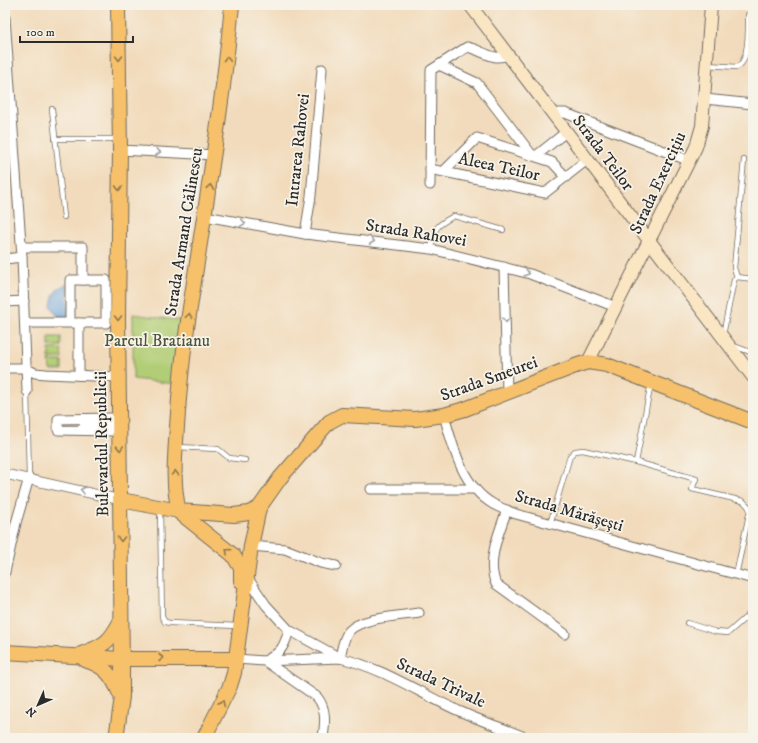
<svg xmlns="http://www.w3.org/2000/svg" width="758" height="743" font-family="'IM FELL DW Pica',serif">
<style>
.green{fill:#b1cd74;stroke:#6e7c50}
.water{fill:#6ba1d8;stroke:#4b6682}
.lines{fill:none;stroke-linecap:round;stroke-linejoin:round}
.lane-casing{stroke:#71695e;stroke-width:6}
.street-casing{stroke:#71695e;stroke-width:11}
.secondary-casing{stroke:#71695e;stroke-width:14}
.primary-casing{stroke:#71695e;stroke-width:16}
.lane{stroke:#fff;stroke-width:4.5}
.street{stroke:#fff;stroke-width:9}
.secondary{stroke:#fbe6c4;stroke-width:12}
.primary{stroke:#f6c16b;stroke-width:14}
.oneway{stroke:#90764b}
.oneway2{stroke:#a0a0a0}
.labels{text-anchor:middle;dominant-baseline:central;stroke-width:3.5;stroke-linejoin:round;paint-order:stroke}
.street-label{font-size:17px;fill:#2b2b2b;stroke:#f7f3e8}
.park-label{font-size:17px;fill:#4c543d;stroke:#f7f3e8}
</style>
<rect width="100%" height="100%" fill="#f7f3e8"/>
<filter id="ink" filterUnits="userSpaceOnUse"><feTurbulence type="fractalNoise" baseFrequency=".025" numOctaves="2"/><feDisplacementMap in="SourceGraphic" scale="8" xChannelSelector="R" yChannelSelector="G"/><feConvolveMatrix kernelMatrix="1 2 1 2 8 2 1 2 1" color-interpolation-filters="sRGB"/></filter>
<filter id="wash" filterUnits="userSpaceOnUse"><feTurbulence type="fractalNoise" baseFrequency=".012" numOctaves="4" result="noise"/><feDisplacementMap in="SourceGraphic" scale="16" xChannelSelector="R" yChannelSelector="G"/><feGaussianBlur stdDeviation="0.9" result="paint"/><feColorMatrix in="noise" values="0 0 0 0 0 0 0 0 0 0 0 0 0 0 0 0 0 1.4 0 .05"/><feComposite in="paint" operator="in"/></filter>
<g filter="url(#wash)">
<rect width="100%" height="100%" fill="#f2dbbc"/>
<g class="green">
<polygon points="133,314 183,321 176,384 133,379"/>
<rect x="49" y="337" width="12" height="9"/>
<polygon points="49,349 61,349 62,358 49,358"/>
<polygon points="49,361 62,361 62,370 50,370"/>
</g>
<path class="water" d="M 68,284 L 68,321 L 57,316 L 51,306 C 52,294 56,287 68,284 Z"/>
</g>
<g filter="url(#ink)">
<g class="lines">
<g class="lane-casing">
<g id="lane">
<path d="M 707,65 L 737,67 C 750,62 748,27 748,15"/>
<polyline points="52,109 64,217"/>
<polyline points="55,139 118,139"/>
<path d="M 431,249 C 435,227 435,226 454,216 L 503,230"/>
<polyline points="737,277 734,268 744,160"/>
<polyline points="723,335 734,280 737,277 753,279"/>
<polyline points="734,346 753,353"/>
<polyline points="27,391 29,478"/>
<polyline points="177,447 218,449 229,458 245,460"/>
<polyline points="636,462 651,383"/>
<polyline points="160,510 162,617 165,622 170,623 238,626"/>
<polyline points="550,524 570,456 575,451 583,450 636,462 696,479 692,489 743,501 748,506"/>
<polyline points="736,575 750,510 748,506"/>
<polyline points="687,623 716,632 728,633 753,611"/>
</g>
</g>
<g class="street-casing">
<g id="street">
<polyline points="5,18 22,257 27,391"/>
<path d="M 439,65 L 467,47 C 480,49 494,62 506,55"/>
<polyline points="705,99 753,104"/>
<polyline points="553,116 559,113 565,113 690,161"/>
<polyline points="120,150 215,155"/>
<polyline points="430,169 545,193 587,160"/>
<polyline points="444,171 477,138 552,162 566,177"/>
<polyline points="430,185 431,70 439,65 477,83 532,155 537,155 566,132"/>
<polyline points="205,216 305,234 431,249 530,274 616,307"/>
<polyline points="305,234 311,196 322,69"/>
<polyline points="22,247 83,247 83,280"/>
<polyline points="5,259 22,257"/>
<polyline points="504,267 507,393"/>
<polyline points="5,302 24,301"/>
<polyline points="25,323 106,323 106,280 70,280 70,323"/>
<polyline points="79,323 79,375"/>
<polyline points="5,368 25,368 35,373 46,374 118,377"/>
<path d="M 444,415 C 453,447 462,486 493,504 C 500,508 508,511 516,514 L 753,579"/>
<polygon points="113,418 112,431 58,430 58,419"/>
<polyline points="84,425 113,425"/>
<polyline points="5,474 121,500"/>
<polyline points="371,489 475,489"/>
<path d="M 507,510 C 499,532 486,562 496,584 L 565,634"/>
<polyline points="251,546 285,549 321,563 336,566"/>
<polyline points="5,572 16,523 29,478"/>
<path d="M 247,577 L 266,605 L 289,630 L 340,658 C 342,649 343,638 349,631 C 362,617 402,616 419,613"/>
<path d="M 289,630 C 284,648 281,652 265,661 L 317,697 C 327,709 325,723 323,738"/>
<path d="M 236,659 L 265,661 L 340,658 C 383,668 419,693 459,711 C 481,721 505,729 527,738"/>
</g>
</g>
<g class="secondary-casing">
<g id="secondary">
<polyline points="470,5 753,377"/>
<polyline points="588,362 696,147 702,126 711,5"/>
</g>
</g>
<g class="primary-casing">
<g id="primary">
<polyline points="121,500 179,511 234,515 249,513 259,508"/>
<path d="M 179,511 C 172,484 175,456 177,427 C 179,394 182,361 187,328 C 203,220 222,114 232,5"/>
<polyline points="179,512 233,555 241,568 241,581"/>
<polyline points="5,652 122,659 236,659"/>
<path d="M 81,654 C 104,646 110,642 121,620"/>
<path d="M 85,660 C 105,666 112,675 120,694"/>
<polyline points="116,738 122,697 122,669 118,319 120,150 118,5"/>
<polyline points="204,738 230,686 234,673 251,546 259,508 280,478 329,422 342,415 415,419 444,415 465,409 578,365 588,362 607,365 753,422"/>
</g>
</g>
<use href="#lane" class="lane"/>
<use href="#street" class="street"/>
<use href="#secondary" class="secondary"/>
<use href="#primary" class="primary"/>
</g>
<defs><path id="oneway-chevron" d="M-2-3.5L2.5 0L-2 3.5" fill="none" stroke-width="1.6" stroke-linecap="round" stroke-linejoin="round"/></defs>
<g class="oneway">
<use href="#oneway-chevron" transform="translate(119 58) rotate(89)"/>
<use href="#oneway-chevron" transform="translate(227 59) rotate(-85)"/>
<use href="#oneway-chevron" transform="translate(210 187) rotate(-81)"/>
<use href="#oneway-chevron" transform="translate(119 188) rotate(91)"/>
<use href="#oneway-chevron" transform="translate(189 316) rotate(-82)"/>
<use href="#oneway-chevron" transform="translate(118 318) rotate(90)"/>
<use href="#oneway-chevron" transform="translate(120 448) rotate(88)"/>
<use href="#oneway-chevron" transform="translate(175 473) rotate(-90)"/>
<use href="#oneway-chevron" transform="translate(121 539) rotate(90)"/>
<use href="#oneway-chevron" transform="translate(228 551) rotate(-138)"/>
<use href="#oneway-chevron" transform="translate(161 658)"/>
<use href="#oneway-chevron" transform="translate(222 703) rotate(-63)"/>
</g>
<g class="oneway2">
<use href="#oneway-chevron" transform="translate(158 152) rotate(3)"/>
<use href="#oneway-chevron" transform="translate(243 223) rotate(10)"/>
<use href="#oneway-chevron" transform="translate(372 241) rotate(6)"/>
<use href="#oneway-chevron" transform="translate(527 273) rotate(16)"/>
<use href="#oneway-chevron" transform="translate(506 320) rotate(89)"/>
<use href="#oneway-chevron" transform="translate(83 490) rotate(-166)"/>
</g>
</g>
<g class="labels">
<g class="street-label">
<text transform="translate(298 150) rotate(-84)">Intrarea Rahovei</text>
<text transform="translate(603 153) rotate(53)">Strada Teilor</text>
<text transform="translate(499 167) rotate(12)">Aleea Teilor</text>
<text transform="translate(658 183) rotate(-65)">Strada Exercițiu</text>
<text transform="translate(184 232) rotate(-81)">Strada Armand Călinescu</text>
<text transform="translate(416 233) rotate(9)">Strada Rahovei</text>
<text transform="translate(489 379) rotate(-20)">Strada Smeurei</text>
<text transform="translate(102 444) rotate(-91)">Bulevardul Republicii</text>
<text transform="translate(569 511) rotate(16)">Strada Mărășești</text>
<text transform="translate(441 683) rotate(25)">Strada Trivale</text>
</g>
<g class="park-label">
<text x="157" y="341">Parcul Bratianu</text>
</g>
</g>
<rect width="758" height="743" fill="none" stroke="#f7f3e8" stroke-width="20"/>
<g transform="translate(38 705) rotate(225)" stroke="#f7f3e8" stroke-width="3" paint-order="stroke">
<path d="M0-3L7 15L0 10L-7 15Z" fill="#2b2b2b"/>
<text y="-6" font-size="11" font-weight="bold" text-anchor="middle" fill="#2b2b2b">N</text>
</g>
<path d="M20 36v6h113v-6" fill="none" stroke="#2b2b2b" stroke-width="2"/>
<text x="26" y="36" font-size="12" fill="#2b2b2b" stroke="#f7f3e8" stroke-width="3" paint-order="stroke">100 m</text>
</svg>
